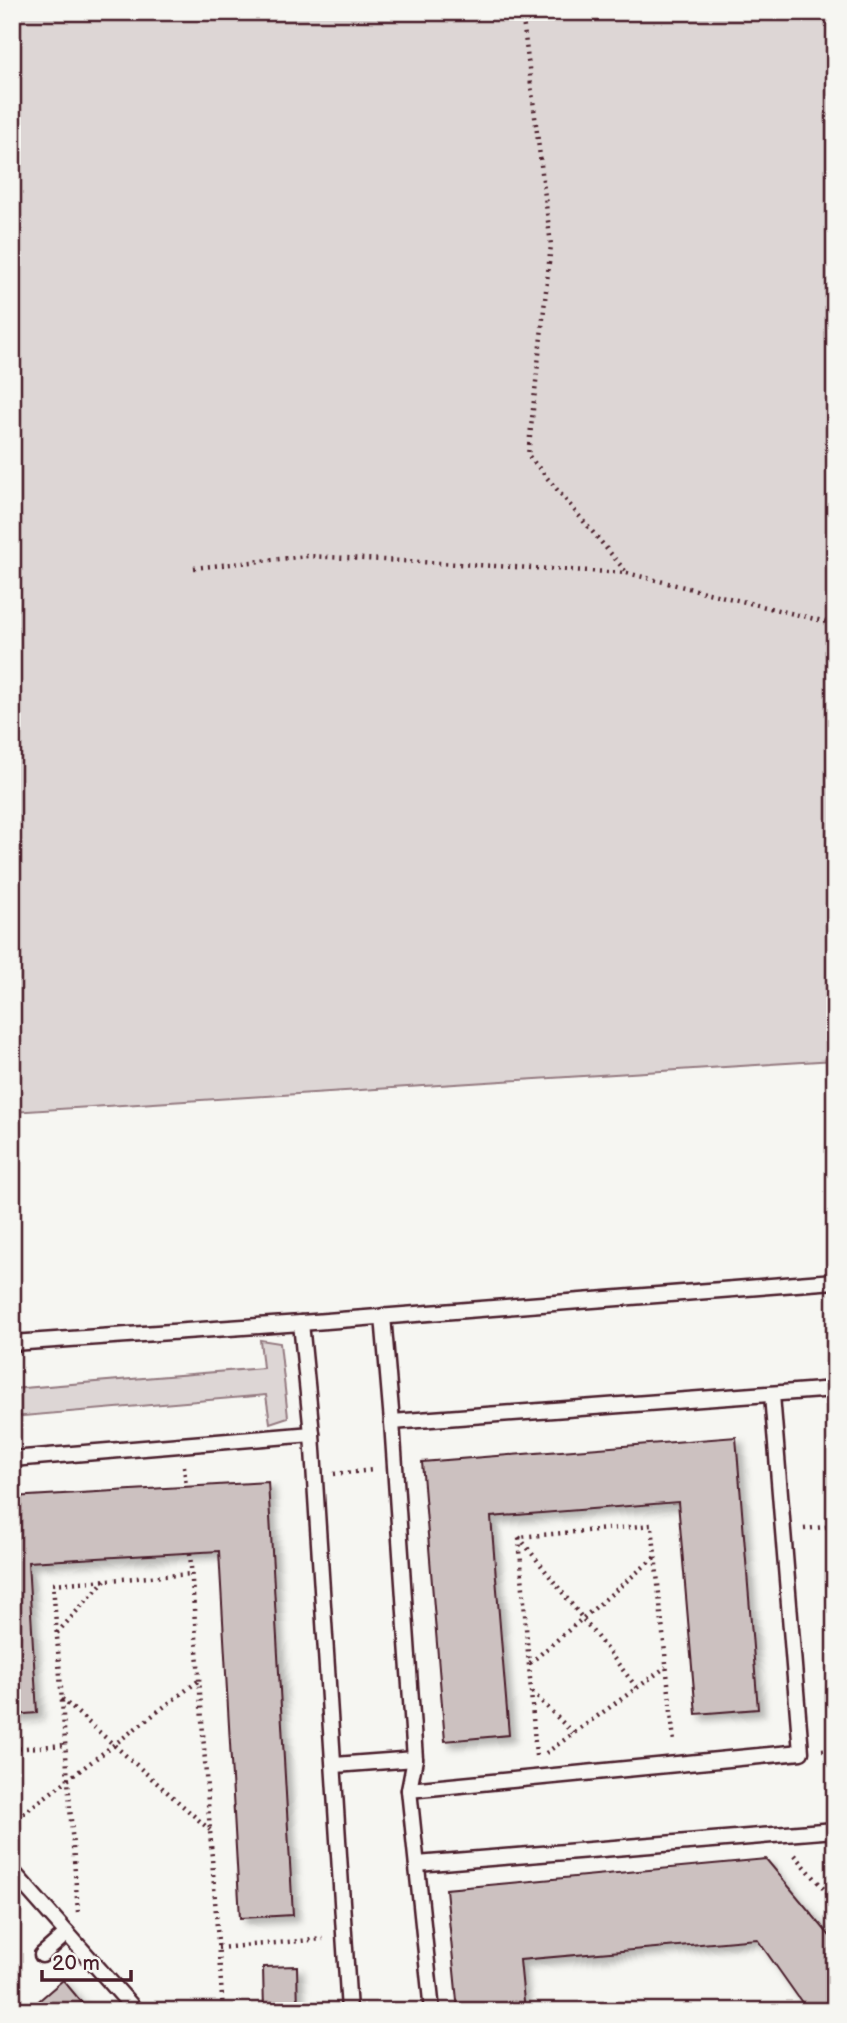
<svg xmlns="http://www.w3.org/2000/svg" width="847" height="2023" font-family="'Balsamiq Sans',sans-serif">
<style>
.green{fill:#ddd6d5;stroke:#947a80;stroke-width:2}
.building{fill:#ccc1c0;stroke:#4a1f2b;stroke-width:2;filter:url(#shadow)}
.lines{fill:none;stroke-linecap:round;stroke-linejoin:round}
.lane-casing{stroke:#4a1f2b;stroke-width:19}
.path{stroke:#4a1f2b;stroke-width:4.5;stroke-dasharray:2 5;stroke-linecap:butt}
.lane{stroke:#f6f6f2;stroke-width:14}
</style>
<defs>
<filter id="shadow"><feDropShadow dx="6" dy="6" stdDeviation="3.5" flood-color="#0004"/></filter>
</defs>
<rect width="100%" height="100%" fill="#f6f6f2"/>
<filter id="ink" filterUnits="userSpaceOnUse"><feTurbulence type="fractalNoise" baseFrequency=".0143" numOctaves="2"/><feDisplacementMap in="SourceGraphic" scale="14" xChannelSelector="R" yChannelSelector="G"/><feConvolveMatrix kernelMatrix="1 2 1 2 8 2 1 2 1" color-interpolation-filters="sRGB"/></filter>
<g filter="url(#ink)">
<g class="green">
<polygon points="12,12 835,12 835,1060 12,1112"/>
<polygon points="260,1340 280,1343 288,1417 270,1423 266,1395 12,1417 12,1389 263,1368"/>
</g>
<g class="building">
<polygon points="736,1437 758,1709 696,1714 678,1502 491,1517 509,1735 445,1741 422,1462"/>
<polygon points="268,1482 293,1915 240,1918 219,1551 28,1562 37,1713 12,1715 12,1497"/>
<polygon points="766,1859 835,1942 835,2011 795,2011 803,2004 757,1939 520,1960 525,2011 458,2011 446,1889"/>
<polygon points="297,1966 298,2011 264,2011 263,1967"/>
<polygon points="63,1980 89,2011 27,2011"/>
</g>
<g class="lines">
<g class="lane-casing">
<g id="lane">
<polyline points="383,1316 392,1422 835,1389"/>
<polyline points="301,1323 835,1281"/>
<polyline points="12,1343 301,1323 312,1434 349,2011"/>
<polyline points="392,1422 415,1759 409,1790 432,2011"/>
<polyline points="12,1459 312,1434"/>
<polyline points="335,1765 415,1759"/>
<polyline points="409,1790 801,1752 772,1395"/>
<polyline points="417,1864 835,1830"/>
<polyline points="12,1871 136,2011"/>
<polyline points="42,1955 67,1933"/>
</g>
</g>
<g class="path">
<polyline points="522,12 551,245 528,455 627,573"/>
<polyline points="194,568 308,556 627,573 835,624"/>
<polyline points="184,1466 186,1487"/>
<polyline points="334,1474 374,1470"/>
<polyline points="804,1529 835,1526"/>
<polyline points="519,1537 637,1688"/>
<polyline points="190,1553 223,2011"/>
<polyline points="57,1633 105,1580"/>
<polyline points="530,1663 655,1557"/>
<polyline points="532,1692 574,1734"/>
<polyline points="62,1699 210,1830"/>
<polyline points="12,1749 65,1745"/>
<polyline points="822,1750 835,1749"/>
<polyline points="546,1753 666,1667"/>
<polyline points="536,1756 519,1537 652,1525 674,1742"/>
<polyline points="12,1822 198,1681"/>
<polyline points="795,1855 835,1902"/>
<polyline points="78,1912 53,1584 191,1574"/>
<polyline points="218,1948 323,1939"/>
</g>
<use href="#lane" class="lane"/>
</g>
</g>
<rect width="847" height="2023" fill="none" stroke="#f6f6f2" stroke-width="42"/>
<rect x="21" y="21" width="805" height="1981" fill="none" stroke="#4a1f2b" stroke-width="2.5" filter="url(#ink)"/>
<path d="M42 1970v10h89v-10" fill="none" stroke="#4a1f2b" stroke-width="3.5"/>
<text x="52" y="1970" font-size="21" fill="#4a1f2b" stroke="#f6f6f2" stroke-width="5" paint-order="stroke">20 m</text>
</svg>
